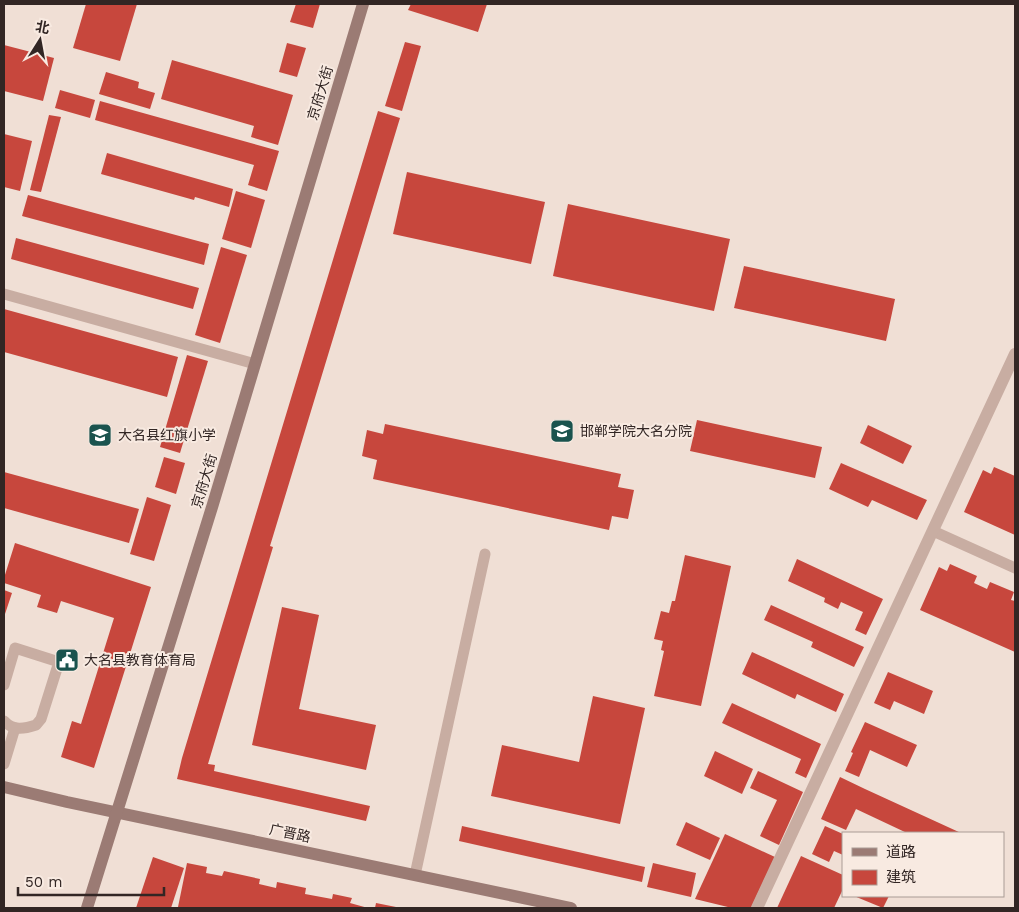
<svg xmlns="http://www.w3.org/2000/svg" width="1019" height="912" font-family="'Work Sans','Noto Sans SC',sans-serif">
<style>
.building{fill:#c7473d}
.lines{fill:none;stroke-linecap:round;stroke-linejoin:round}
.lane{stroke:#c8ada2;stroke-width:11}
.street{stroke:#c8ada2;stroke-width:12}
.secondary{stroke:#9b7b74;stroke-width:12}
.labels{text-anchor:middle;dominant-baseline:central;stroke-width:4;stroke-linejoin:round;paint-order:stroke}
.street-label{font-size:14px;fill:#322624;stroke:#f8eae1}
.poi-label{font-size:14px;fill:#322624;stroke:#f8eae1;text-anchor:start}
</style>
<rect width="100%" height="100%" fill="#f0dfd5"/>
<g class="building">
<polygon points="86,4 137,4 120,61 73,48"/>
<polygon points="296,4 320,4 313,28 290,22"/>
<polygon points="411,4 487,4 478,32 408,10"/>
<polygon points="405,42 421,46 402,111 385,106"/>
<polygon points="287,43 306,48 297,77 279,72"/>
<polygon points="4,45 54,58 43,101 4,91"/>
<polygon points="172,60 293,95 278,145 251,137 254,126 161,99"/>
<polygon points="106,72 139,82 138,88 155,93 150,109 99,94"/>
<polygon points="60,90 95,100 90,118 55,108"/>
<polygon points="100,101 279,151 267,191 248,185 254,165 95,120"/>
<polygon points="378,111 400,118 270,546 273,547 208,764 215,765 214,771 370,806 366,821 177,779 182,758"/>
<polygon points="49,115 61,117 41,192 30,190"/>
<polygon points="4,134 32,141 20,191 4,187"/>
<polygon points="107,153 233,189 229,207 195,197 194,200 101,174"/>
<polygon points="407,172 545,202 531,264 393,234"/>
<polygon points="236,191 265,200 251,248 222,239"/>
<polygon points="28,195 209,244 204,265 22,216"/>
<polygon points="568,204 730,239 714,311 553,276"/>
<polygon points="16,238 199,288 193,309 11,259"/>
<polygon points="221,247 247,255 220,343 195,335"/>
<polygon points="744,266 895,299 886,341 734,308"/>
<polygon points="4,309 178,357 167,397 4,352"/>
<polygon points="187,355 208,361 180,453 160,447"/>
<polygon points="697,420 822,447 815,478 690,451"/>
<polygon points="385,424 621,474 618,487 634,490 628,519 612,516 609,530 373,479 377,460 362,456 367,430 383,434"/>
<polygon points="868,425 912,446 903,464 860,443"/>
<polygon points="164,457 185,463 176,494 155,487"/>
<polygon points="841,463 927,500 917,520 872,500 868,507 829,489"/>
<polygon points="994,467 1015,476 1015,535 964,512 983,470 991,474"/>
<polygon points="4,472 139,509 129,543 4,508"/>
<polygon points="147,497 171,505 154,561 130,554"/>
<polygon points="15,543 151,587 94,768 61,757 72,721 81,724 114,618 61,601 57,613 37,607 41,595 4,583 4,578"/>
<polygon points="685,555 731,566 701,706 654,696 664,651 661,650 663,641 654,639 661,611 669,613 672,601 675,601"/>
<polygon points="797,559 883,599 866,635 855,630 863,612 841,602 838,609 824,602 825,598 788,581"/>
<polygon points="950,564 977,576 974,583 987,589 990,582 1014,592 1011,600 1015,601 1015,652 920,610 939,567 947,571"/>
<polygon points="4,590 12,593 4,617"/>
<polygon points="771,605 864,647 854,667 811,647 813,642 764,620"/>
<polygon points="282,607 319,615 299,709 376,725 366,770 252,745"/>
<polygon points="752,652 844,694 836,712 797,694 795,699 742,674"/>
<polygon points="888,672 933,691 924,714 894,701 890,710 874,703"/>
<polygon points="593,696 645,708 620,824 491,796 502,745 579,762"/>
<polygon points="732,703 821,744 806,778 795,773 801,759 722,723"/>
<polygon points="865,722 917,745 907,767 870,750 859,777 845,771 853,753 851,752"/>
<polygon points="715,751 753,769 742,794 704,776"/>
<polygon points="758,771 803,792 779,845 760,836 777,800 750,788"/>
<polygon points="840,777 865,789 961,833 907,833 856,809 846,830 821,819"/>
<polygon points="686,822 720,838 710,860 676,845"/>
<polygon points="462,826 645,867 642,882 459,841"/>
<polygon points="825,826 843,834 843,855 834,851 829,862 812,854"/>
<polygon points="725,834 775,857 751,908 732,908 695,899"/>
<polygon points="801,856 843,875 843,889 834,908 777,908"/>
<polygon points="153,857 184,868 171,908 136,908"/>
<polygon points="187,863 207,867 206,873 222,876 224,871 260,879 259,884 276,888 277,882 306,888 305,894 332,899 333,894 352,898 350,903 368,908 178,907"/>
<polygon points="653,863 696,873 691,897 647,887"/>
<polygon points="854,896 889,896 883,908"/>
<polygon points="376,903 396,907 396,908 375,908"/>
</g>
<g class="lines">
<g class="lane">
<polyline points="4,294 255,364"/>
<polyline points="933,531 1015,568"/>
<path d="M 4,685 L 15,648 L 59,662 L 41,719 L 36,725 C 24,729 13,731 4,721"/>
<polyline points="4,764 15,728"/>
<polyline points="415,875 485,554"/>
</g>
<polyline class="street" points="757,908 1015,354"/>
<g class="secondary">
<polyline points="4,787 67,802 571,908"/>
<polyline points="87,908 213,504 363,4"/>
</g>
</g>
<defs>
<g id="university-square" transform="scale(1.25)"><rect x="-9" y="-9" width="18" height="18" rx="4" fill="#1a534e" stroke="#f8eae1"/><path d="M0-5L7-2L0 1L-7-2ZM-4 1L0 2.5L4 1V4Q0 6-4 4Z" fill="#fff"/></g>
<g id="school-square" transform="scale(1.25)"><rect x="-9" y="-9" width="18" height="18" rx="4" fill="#1a534e" stroke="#f8eae1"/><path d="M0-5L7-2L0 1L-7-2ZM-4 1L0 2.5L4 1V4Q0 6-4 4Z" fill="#fff"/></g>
<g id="civic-square" transform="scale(1.25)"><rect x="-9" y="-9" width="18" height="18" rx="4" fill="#1a534e" stroke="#f8eae1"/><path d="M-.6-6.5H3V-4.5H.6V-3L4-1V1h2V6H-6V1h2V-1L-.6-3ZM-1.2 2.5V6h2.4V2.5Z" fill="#fff"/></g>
</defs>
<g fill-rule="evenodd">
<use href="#university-square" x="562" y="431"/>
<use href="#school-square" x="100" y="435"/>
<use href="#civic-square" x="67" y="660"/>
</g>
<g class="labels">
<g class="street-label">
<text transform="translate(320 93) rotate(-73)">京府大街</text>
<text transform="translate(204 481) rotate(-73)">京府大街</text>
<text transform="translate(290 833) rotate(12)">广晋路</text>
</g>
<g class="poi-label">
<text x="580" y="431">邯郸学院大名分院</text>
<text x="118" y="435">大名县红旗小学</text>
<text x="84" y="660">大名县教育体育局</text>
</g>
</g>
<rect width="1019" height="912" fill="none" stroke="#322624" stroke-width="10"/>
<rect x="842" y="832" width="162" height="65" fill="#f8eae1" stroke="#a99c95"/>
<rect x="852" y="848" width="25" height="8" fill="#9b7b74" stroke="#a99c95"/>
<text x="886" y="857" font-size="15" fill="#322624">道路</text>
<rect x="852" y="870" width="25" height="15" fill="#c7473d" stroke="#a99c95"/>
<text x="886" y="882" font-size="15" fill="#322624">建筑</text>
<g transform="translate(40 40) rotate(11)" stroke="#f8eae1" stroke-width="4" paint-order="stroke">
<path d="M0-4L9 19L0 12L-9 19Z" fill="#322624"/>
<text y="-8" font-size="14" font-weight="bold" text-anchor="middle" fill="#322624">北</text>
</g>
<path d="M18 887v8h146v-8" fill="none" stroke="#322624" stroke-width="2.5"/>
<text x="25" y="887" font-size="15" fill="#322624" stroke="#f8eae1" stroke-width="4" paint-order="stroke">50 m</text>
</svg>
